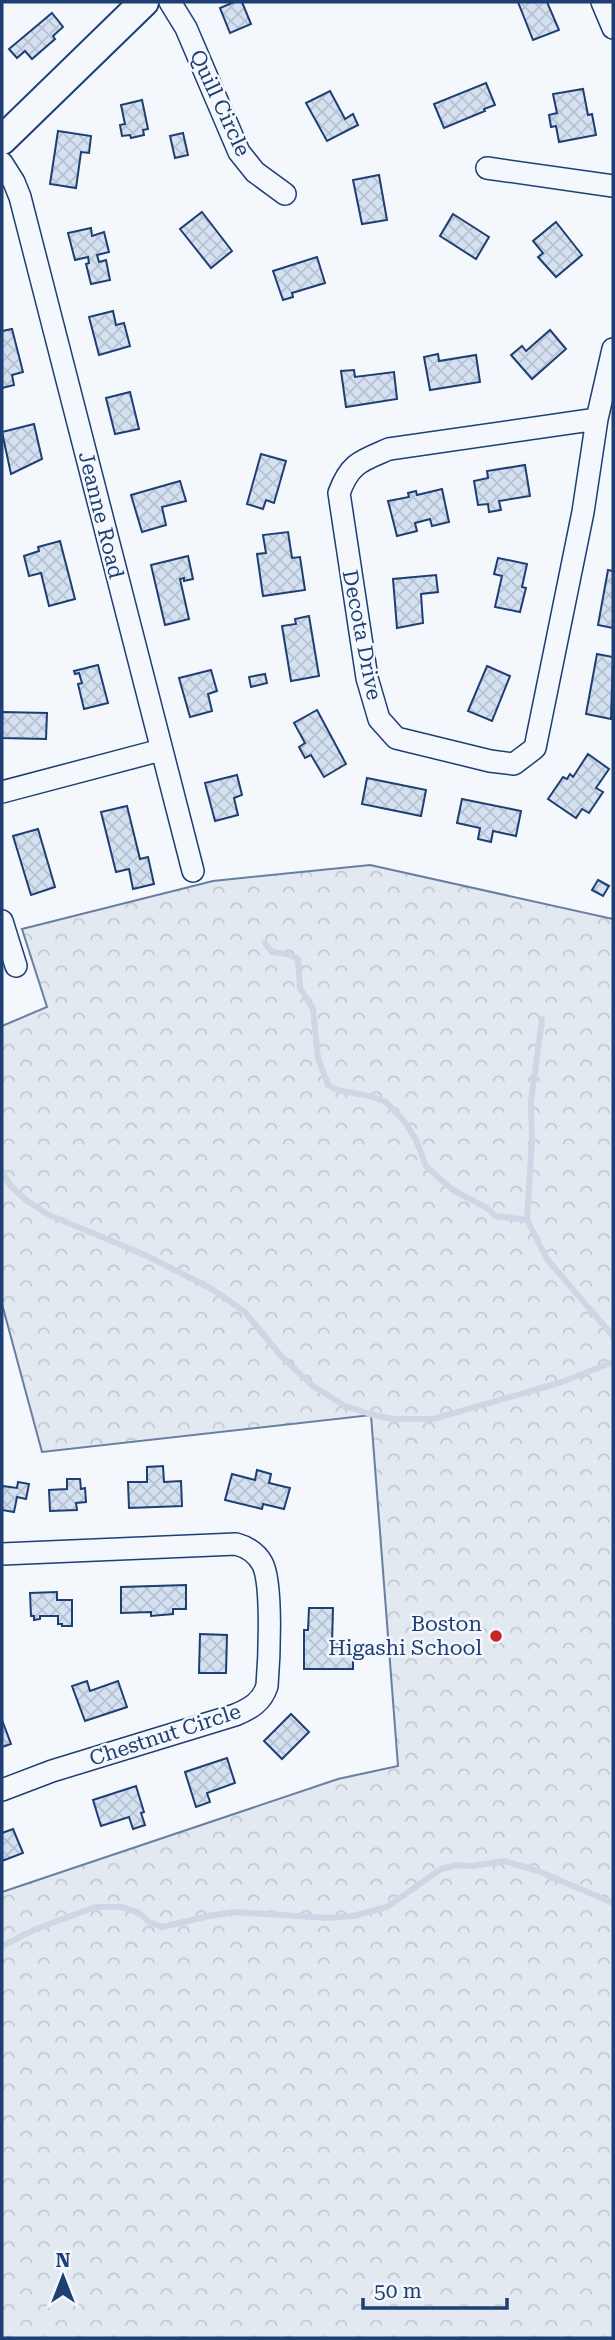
<svg xmlns="http://www.w3.org/2000/svg" width="615" height="2340" font-family="'Roboto Serif',serif">
<style>
.forest{fill:url(#forest-crowns);stroke:#687fa3;stroke-width:2}
.lines{fill:none;stroke-linecap:round;stroke-linejoin:round}
.stream{stroke:#cfd7e4;stroke-width:6}
.building{fill:url(#building-cross-hatch);stroke:#1d3f73;stroke-width:2}
.minor-casing{stroke:#1d3f73;stroke-width:24}
.major-casing{stroke:#1d3f73;stroke-width:32}
.minor{stroke:#f4f7fb;stroke-width:21}
.major{stroke:#f4f7fb;stroke-width:28}
.poi-dot{fill:#c62828;stroke:#f4f7fb;stroke-width:2.5}
.labels{text-anchor:middle;dominant-baseline:central;stroke-width:5;stroke-linejoin:round;paint-order:stroke}
.street-label{font-size:21px;fill:#1d3f73;stroke:#f4f7fb}
.poi-label{font-size:21px;fill:#1d3f73;stroke:#f4f7fb;text-anchor:end}
</style>
<defs>
<pattern id="forest-crowns" width="20" height="18" patternUnits="userSpaceOnUse" patternTransform="scale(1.75)"><rect width="20" height="18" fill="#e3e9f0"/><path d="M2 6a3 3 0 1 1 6 0M12 15a3 3 0 1 1 6 0" fill="none" stroke="#c2c9d1"/></pattern>
<pattern id="building-cross-hatch" width="8" height="8" patternUnits="userSpaceOnUse" patternTransform="scale(1.75)"><rect width="8" height="8" fill="#d5e0f0"/><path d="M0 0l8 8M0 8l8-8" fill="none" stroke="#b6c1d1"/></pattern>
</defs>
<rect width="100%" height="100%" fill="#f4f7fb"/>
<polygon class="forest" points="370,865 613,919 613,2338 2,2338 2,1892 338,1779 398,1766 371,1415 42,1452 2,1304 2,1026 47,1007 22,929 213,881"/>
<g class="lines">
<g class="stream">
<polyline points="265,943 272,952 288,954 298,959 300,988 313,1009 318,1058 328,1085 337,1090 370,1096 386,1102 405,1122 416,1140 426,1166 440,1179 453,1190 487,1208 495,1216 527,1220 547,1259 613,1336"/>
<polyline points="2,1171 10,1185 26,1200 49,1215 145,1255 212,1289 245,1312 281,1356 313,1386 345,1406 370,1414 393,1419 433,1419 559,1383 613,1362"/>
<polyline points="527,1220 532,1138 531,1102 542,1019"/>
<polyline points="2,1946 36,1929 95,1907 122,1907 139,1913 149,1922 162,1927 209,1916 234,1912 330,1918 353,1916 387,1907 441,1869 456,1865 472,1866 504,1861 538,1871 613,1903"/>
</g>
</g>
<g class="building">
<polygon points="234,2 242,2 251,24 230,33 220,8"/>
<polygon points="518,2 547,2 559,30 533,40"/>
<polygon points="52,13 63,27 53,36 55,39 32,59 25,51 17,58 9,49"/>
<polygon points="486,83 495,105 484,109 485,111 444,128 434,104"/>
<polygon points="583,89 588,115 592,114 596,135 559,142 556,126 551,127 549,115 557,113 553,94"/>
<polygon points="330,91 345,119 353,114 358,125 327,141 306,103"/>
<polygon points="142,100 148,129 143,130 144,135 131,138 130,135 122,136 120,125 125,124 121,105"/>
<polygon points="58,131 91,136 89,153 81,152 76,188 50,184"/>
<polygon points="183,133 188,155 175,158 170,136"/>
<polygon points="379,175 387,220 362,224 353,180"/>
<polygon points="202,212 232,251 211,268 180,229"/>
<polygon points="453,214 489,237 476,259 440,236"/>
<polygon points="556,222 582,255 556,277 538,257 543,253 533,241"/>
<polygon points="91,228 92,236 104,232 109,252 97,255 99,262 106,260 110,280 91,284 86,264 89,263 88,257 75,260 68,233"/>
<polygon points="317,257 325,283 292,293 293,297 283,300 273,271"/>
<polygon points="113,311 116,325 124,323 130,346 99,355 89,317"/>
<polygon points="12,329 23,372 12,375 14,385 2,388 2,331"/>
<polygon points="550,330 566,349 532,379 511,355 522,346 526,351"/>
<polygon points="438,354 439,361 476,355 480,382 430,390 424,357"/>
<polygon points="354,370 355,377 394,372 397,399 346,407 341,371"/>
<polygon points="130,392 139,429 115,434 106,398"/>
<polygon points="34,424 42,459 11,474 2,432"/>
<polygon points="261,454 286,461 274,503 266,500 263,509 247,504"/>
<polygon points="525,465 530,496 499,501 501,510 489,512 488,504 478,505 474,481 488,478 487,471"/>
<polygon points="180,481 186,501 162,507 166,525 142,532 131,495"/>
<polygon points="442,489 449,522 432,526 430,519 415,523 417,531 397,536 388,501 409,497 408,493 416,491 417,495"/>
<polygon points="288,532 292,558 300,557 305,590 263,596 257,554 266,553 263,535"/>
<polygon points="60,541 75,599 49,606 41,573 29,576 24,556 39,551 38,547"/>
<polygon points="188,556 193,579 184,581 184,578 180,579 189,619 165,625 151,565"/>
<polygon points="498,558 527,564 522,587 526,588 520,612 495,607 502,576 494,574"/>
<polygon points="608,570 613,571 613,628 598,625"/>
<polygon points="436,575 438,592 421,594 423,623 397,628 393,579"/>
<polygon points="309,616 319,676 291,681 282,626 296,624 295,619"/>
<polygon points="597,654 613,657 611,719 586,714"/>
<polygon points="98,665 108,703 84,709 78,684 82,683 79,673 75,674 74,671"/>
<polygon points="487,666 510,676 492,721 468,711"/>
<polygon points="211,670 217,691 208,694 212,711 190,717 179,678"/>
<polygon points="265,674 267,683 251,687 249,677"/>
<polygon points="317,710 346,764 324,777 311,755 305,758 299,747 305,743 294,723"/>
<polygon points="2,712 47,713 46,739 2,738"/>
<polygon points="588,754 609,769 596,788 603,792 589,813 582,809 576,818 548,799 563,777 567,779 570,774 573,777"/>
<polygon points="237,775 242,795 234,798 238,815 215,821 205,783"/>
<polygon points="367,778 426,790 421,816 362,804"/>
<polygon points="462,799 521,811 516,836 493,831 491,842 478,839 480,828 457,823"/>
<polygon points="127,806 140,859 148,857 154,884 133,889 129,869 116,872 101,812"/>
<polygon points="38,829 55,887 31,895 13,836"/>
<polygon points="598,880 609,886 603,896 592,890"/>
<polygon points="163,1466 164,1482 181,1481 182,1506 129,1508 128,1482 147,1482 147,1467"/>
<polygon points="257,1470 271,1474 269,1483 290,1488 284,1509 263,1504 262,1509 225,1500 232,1474 255,1480"/>
<polygon points="67,1479 80,1479 81,1489 85,1488 86,1502 76,1503 77,1510 50,1511 49,1490 67,1489"/>
<polygon points="18,1482 29,1484 26,1499 17,1497 14,1512 2,1510 2,1486 17,1488"/>
<polygon points="186,1585 186,1609 173,1609 173,1614 151,1616 151,1612 121,1613 121,1587"/>
<polygon points="57,1592 57,1600 72,1600 72,1626 62,1626 62,1624 58,1624 58,1616 40,1616 40,1619 34,1620 34,1616 31,1616 30,1593"/>
<polygon points="309,1608 333,1608 332,1644 353,1645 353,1669 304,1669 304,1630 308,1630"/>
<polygon points="200,1634 227,1635 226,1673 199,1673"/>
<polygon points="87,1681 90,1691 118,1681 127,1707 85,1721 72,1686"/>
<polygon points="291,1714 309,1732 282,1759 264,1741"/>
<polygon points="2,1720 11,1744 2,1747"/>
<polygon points="227,1758 235,1783 207,1793 210,1802 196,1807 185,1772"/>
<polygon points="136,1786 144,1812 141,1813 145,1825 133,1829 129,1817 101,1826 93,1800"/>
<polygon points="13,1829 23,1853 2,1861 2,1833"/>
</g>
<g class="lines">
<g class="minor-casing">
<g id="minor">
<polyline points="170,2 186,28 239,152 255,172 285,194"/>
<polyline points="602,2 613,28"/>
<polyline points="2,163 14,182 20,197 193,871"/>
<polyline points="487,168 613,186"/>
<path d="M 597,419 L 389,449 C 361,461 350,463 339,493 L 367,678 L 379,719 L 396,738 L 490,761 L 514,764 L 535,748 L 583,512 L 597,419 L 613,349"/>
<polyline points="2,792 161,750"/>
<polyline points="2,921 16,966"/>
<path d="M 2,1554 L 236,1544 C 247,1547 256,1552 262,1563 C 273,1582 269,1662 267,1686 C 262,1702 250,1709 235,1715 L 52,1771 L 2,1790"/>
</g>
</g>
<g class="major-casing">
<polyline id="major" points="2,140 144,2"/>
</g>
<use href="#minor" class="minor"/>
<use href="#major" class="major"/>
</g>
<circle class="poi-dot" cx="496" cy="1636" r="7"/>
<g class="labels">
<g class="street-label">
<text transform="translate(220 103) rotate(65)">Quill Circle</text>
<text transform="translate(101 515) rotate(76)">Jeanne Road</text>
<text transform="translate(362 635) rotate(79)">Decota Drive</text>
<text transform="translate(165 1735) rotate(-18)">Chestnut Circle</text>
</g>
<g class="poi-label">
<text x="482" y="1624">Boston<tspan x="482" dy="24">Higashi School</tspan></text>
</g>
</g>
<rect width="615" height="2340" fill="none" stroke="#1d3f73" stroke-width="7"/>
<g transform="translate(63 2277)" stroke="#f4f7fb" stroke-width="5" paint-order="stroke">
<path d="M0-5L12 26L0 18L-12 26Z" fill="#1d3f73"/>
<text y="-10" font-size="19" font-weight="bold" text-anchor="middle" fill="#1d3f73">N</text>
</g>
<path d="M363 2298v10h144v-10" fill="none" stroke="#1d3f73" stroke-width="3.5"/>
<text x="374" y="2298" font-size="21" fill="#1d3f73" stroke="#f4f7fb" stroke-width="5" paint-order="stroke">50 m</text>
</svg>
